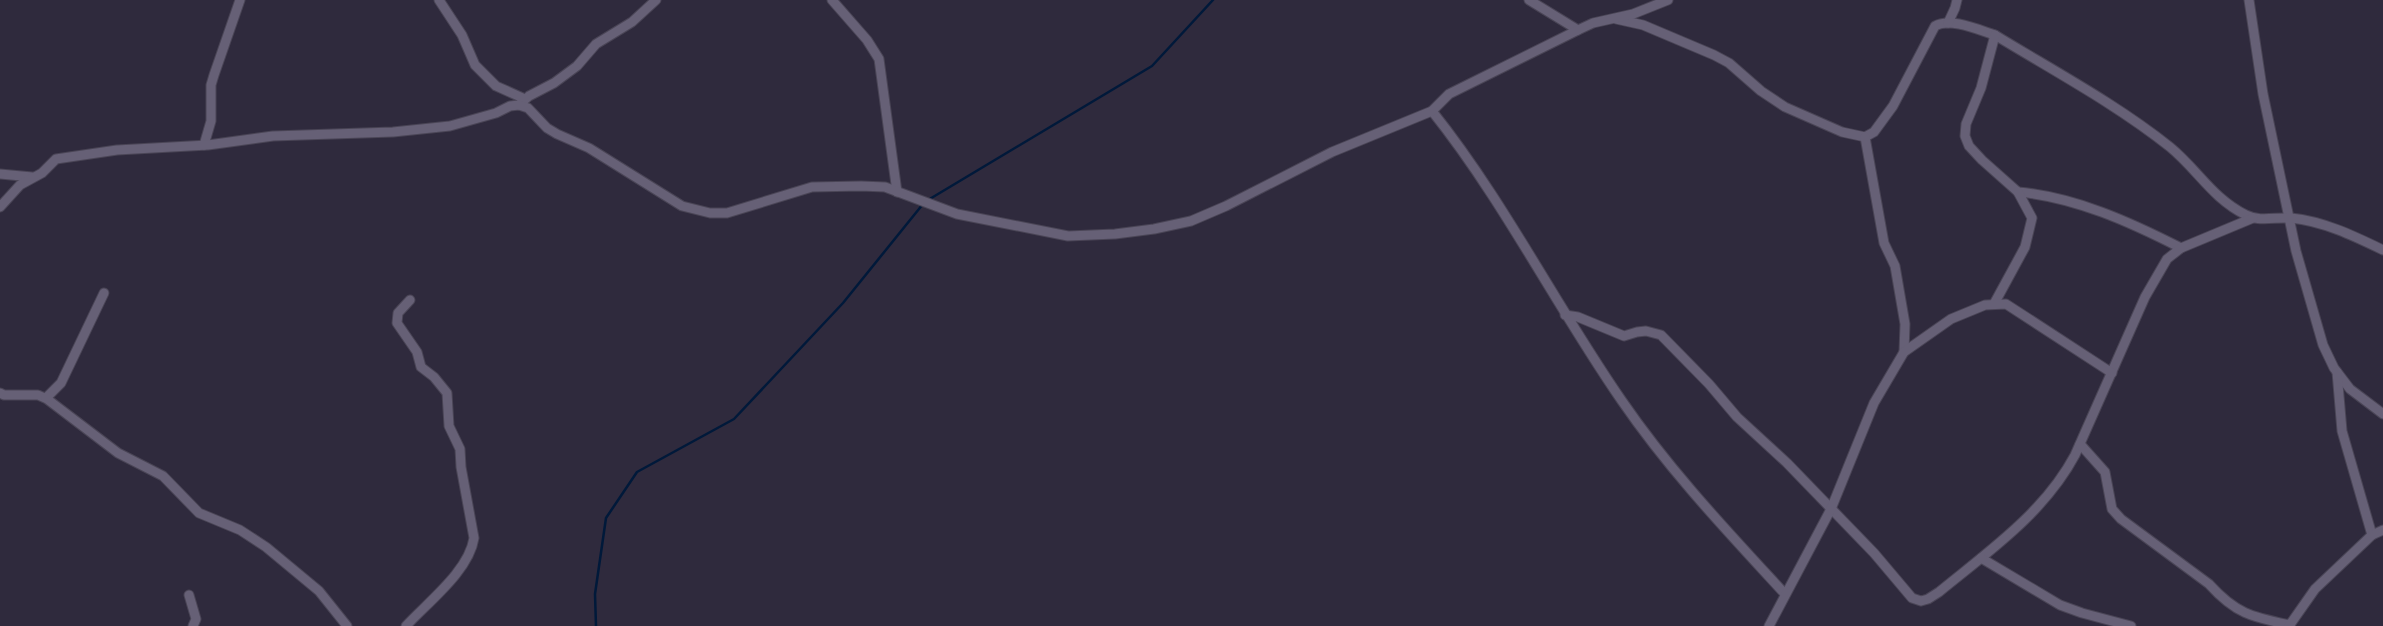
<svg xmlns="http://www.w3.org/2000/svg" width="2383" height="626" font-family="Signika,sans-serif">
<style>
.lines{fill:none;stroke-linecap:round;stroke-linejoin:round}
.stream{stroke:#00193a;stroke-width:2.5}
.minor-casing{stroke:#4a4556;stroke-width:11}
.minor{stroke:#666076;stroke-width:9}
</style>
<rect width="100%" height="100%" fill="#2f2a3d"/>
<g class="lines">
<g class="stream">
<polyline points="928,200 1152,66 1213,0"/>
<polyline points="596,626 595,594 606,518 637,472 734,419 843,303 923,204"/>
</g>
<g class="minor-casing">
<g id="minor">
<polyline points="439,0 462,35 475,65 496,86 525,99"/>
<polyline points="832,0 867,40 879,59 897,192"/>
<polyline points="1529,0 1578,30"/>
<polyline points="2249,0 2263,94 2296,251 2323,345 2334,368 2350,389 2383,414"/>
<path d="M 1616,19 L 1643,25 L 1714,55 L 1729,63 L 1761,91 L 1785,107 L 1842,132 L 1865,137 L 1874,132 L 1893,106 L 1935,26 C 1950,17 1979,30 1995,35 C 2054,71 2116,104 2170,147 C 2198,170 2212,198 2246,215 C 2260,222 2275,217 2291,218 C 2323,221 2354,236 2383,250"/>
<polyline points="1948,23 1955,8 1957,0"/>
<polyline points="519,105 529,96 554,83 577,66 596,44 632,22 656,0"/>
<path d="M 1432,111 C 1504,201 1556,306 1622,401 C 1670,471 1728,532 1785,594"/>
<polyline points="1865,137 1884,243 1895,266 1905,324 1904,352"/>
<polyline points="204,145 211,121 211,85 214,75 240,0"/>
<polyline points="0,174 32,177"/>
<path d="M 2018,192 C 2075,197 2130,222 2181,248"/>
<polyline points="0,207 20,185 42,173 56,159 117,150 208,145 273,136 393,132 450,126 496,113 510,106 519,105 528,108 547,128 557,134 589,148 682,206 710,213 727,213 812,187 861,186 885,187 957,214 1068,236 1115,234 1154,229 1191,221 1226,206 1332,152 1432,111 1449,94 1578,30 1593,23 1633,14 1668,0"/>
<polyline points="1994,304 2025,247 2032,218 2018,192 1982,160 1969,146 1965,136 1966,124 1981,88 1995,35"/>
<path d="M 1565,315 L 1578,317 L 1624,336 L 1637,332 L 1646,331 L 1661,335 L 1709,384 L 1737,417 L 1787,463 L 1874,553 L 1912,598 L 1921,601 L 1928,599 L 1939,592 C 1989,551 2044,513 2075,455 L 2145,297 L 2167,259 L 2181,248 L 2253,218"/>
<polyline points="2337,372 2342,431 2372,535"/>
<polyline points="0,393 4,395 38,395 47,399 118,453 163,476 199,513 240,530 266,547 319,591 347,626"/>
<polyline points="46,398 61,383 104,293"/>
<path d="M 2080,444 L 2105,472 L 2112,509 L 2121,519 L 2209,584 C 2236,614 2252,617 2290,625"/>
<polyline points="1981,558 2060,605 2082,613 2131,626"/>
<polyline points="189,595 196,619 193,626"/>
<path d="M 406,626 C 428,602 469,571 474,538 L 461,467 L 460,449 L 449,426 L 447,393 L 434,377 L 421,367 L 417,352 L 397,323 L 398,313 L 410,300"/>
<polyline points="1769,626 1831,509 1874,403 1904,352 1951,319 1985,305 2006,304 2112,373"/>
<polyline points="2289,626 2315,589 2372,535 2383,530"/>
</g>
</g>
<use href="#minor" class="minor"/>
</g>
</svg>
